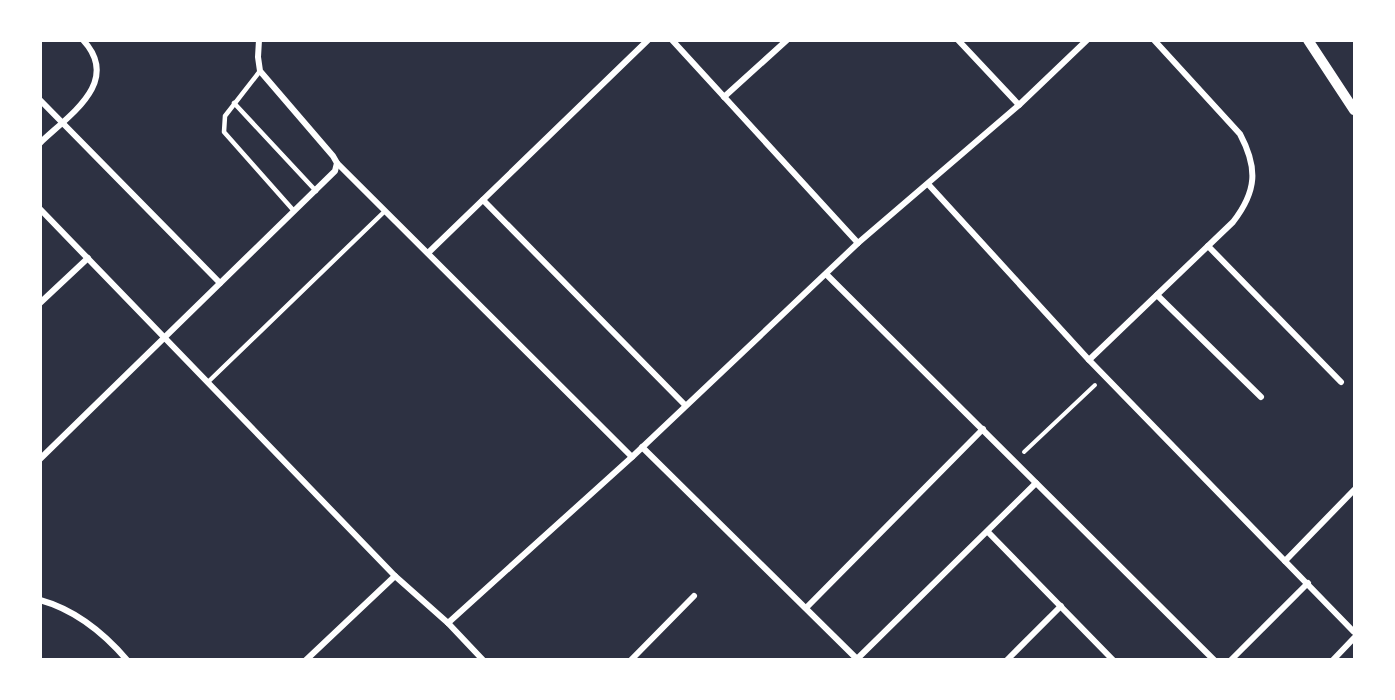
<svg xmlns="http://www.w3.org/2000/svg" width="1395" height="700" font-family="Bitter,serif">
<style>
.lines{fill:none;stroke-linecap:round;stroke-linejoin:round}
.path{stroke:#fff;stroke-width:4}
.service{stroke:#fff;stroke-width:4.5}
.minor{stroke:#fff;stroke-width:6}
.tertiary{stroke:#fff;stroke-width:10}
</style>
<rect width="100%" height="100%" fill="#2d3142"/>
<g class="lines">
<polyline class="path" points="1024,452 1095,385"/>
<g class="service">
<polyline points="260,71 225,116 224,132 294,211"/>
<polyline points="234,103 316,191"/>
<polyline points="208,382 385,211"/>
</g>
<g class="minor">
<polyline points="672,40 858,243"/>
<polyline points="958,40 1019,105"/>
<polyline points="724,97 787,40"/>
<polyline points="40,100 220,283"/>
<path d="M 40,143 C 69,115 122,82 83,40"/>
<polyline points="337,163 632,457"/>
<polyline points="928,184 1089,360 1354,632"/>
<polyline points="483,200 685,405"/>
<polyline points="40,209 395,576 448,623 483,660"/>
<polyline points="1208,246 1341,382"/>
<polyline points="428,253 648,40"/>
<polyline points="826,274 1214,660"/>
<polyline points="1157,295 1261,397"/>
<polyline points="40,303 88,258"/>
<path d="M 1089,360 L 1233,222 C 1257,191 1258,168 1240,134 L 1154,40"/>
<polyline points="642,447 858,660"/>
<polyline points="40,459 335,171 337,163 333,156 260,71 258,57 259,40"/>
<polyline points="988,532 1113,660"/>
<polyline points="1285,561 1354,490"/>
<path d="M 40,600 C 76,610 103,632 127,660"/>
<polyline points="807,607 983,429"/>
<polyline points="448,623 632,457 858,243 1019,105 1087,40"/>
<polyline points="306,660 395,576"/>
<polyline points="631,660 694,596"/>
<polyline points="856,660 1036,483"/>
<polyline points="1007,660 1061,606"/>
<polyline points="1231,660 1308,583"/>
<polyline points="1333,660 1354,638"/>
</g>
<polyline class="tertiary" points="1308,40 1354,110"/>
</g>
<rect width="1395" height="700" fill="none" stroke="#ffffff" stroke-width="84"/>
</svg>
